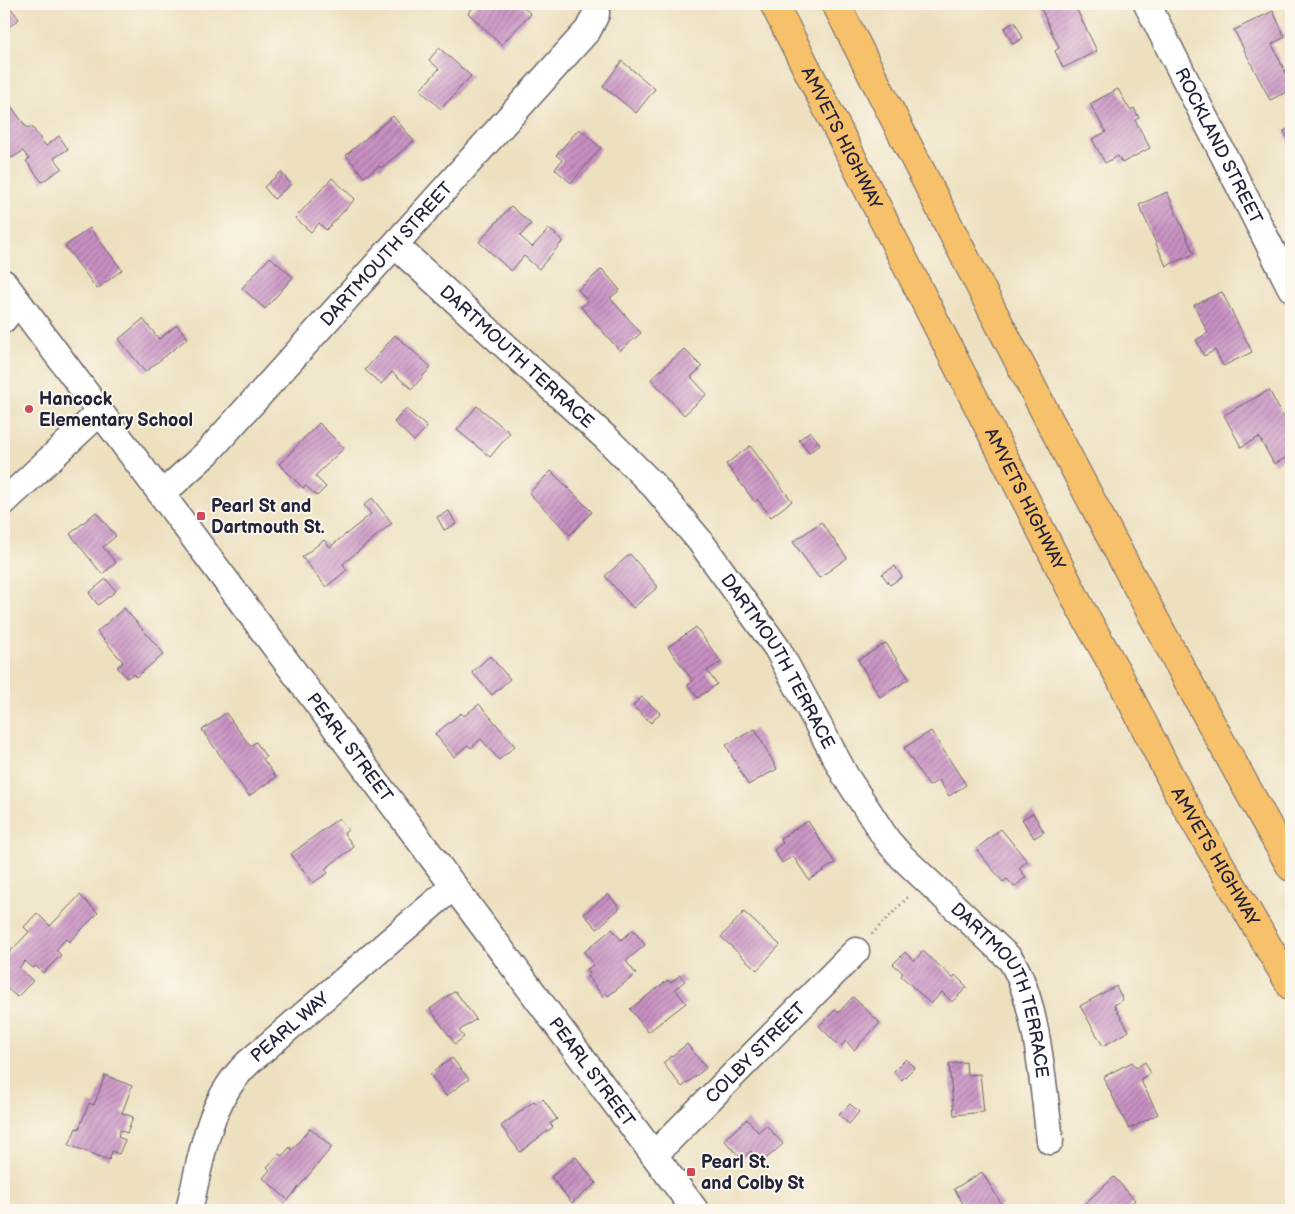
<svg xmlns="http://www.w3.org/2000/svg" width="1295" height="1214" font-family="'Balsamiq Sans',sans-serif">
<style>
.building{fill:url(#building-hatch)}
.lines{fill:none;stroke-linecap:round;stroke-linejoin:round}
.minor-casing{stroke:#696469;stroke-width:29}
.highway-casing{stroke:#696469;stroke-width:30}
.path{stroke:#696469;stroke-width:3;stroke-dasharray:1 4;stroke-linecap:butt}
.minor{stroke:#fff;stroke-width:26}
.highway{stroke:#f7c06b;stroke-width:28}
.poi-dot{fill:#d1495b;stroke:#fbf7ec;stroke-width:2}
.labels{text-anchor:middle;dominant-baseline:central;stroke-width:4;stroke-linejoin:round;paint-order:stroke}
.street-label{font-size:18px;fill:#22223b;stroke:#fbf7ec}
.poi-label{font-size:18px;font-weight:bold;fill:#22223b;stroke:#fbf7ec;text-anchor:start}
</style>
<defs>
<pattern id="building-hatch" width="6" height="6" patternUnits="userSpaceOnUse" patternTransform="scale(1.25)"><rect width="6" height="6" fill="#c890c2"/><path d="M-1 1l2-2M0 6l6-6M5 7l2-2" fill="none" stroke="#a2759f"/></pattern>
</defs>
<rect width="100%" height="100%" fill="#fbf7ec"/>
<filter id="ink" filterUnits="userSpaceOnUse"><feTurbulence type="fractalNoise" baseFrequency=".02" numOctaves="2"/><feDisplacementMap in="SourceGraphic" scale="10" xChannelSelector="R" yChannelSelector="G"/><feConvolveMatrix kernelMatrix="1 2 1 2 8 2 1 2 1" color-interpolation-filters="sRGB"/></filter>
<filter id="wash" filterUnits="userSpaceOnUse"><feTurbulence type="fractalNoise" baseFrequency=".0096" numOctaves="4" result="noise"/><feDisplacementMap in="SourceGraphic" scale="20" xChannelSelector="R" yChannelSelector="G"/><feGaussianBlur stdDeviation="1.12" result="paint"/><feColorMatrix in="noise" values="0 0 0 0 0 0 0 0 0 0 0 0 0 0 0 0 0 1.4 0 .05"/><feComposite in="paint" operator="in"/></filter>
<g filter="url(#wash)">
<rect width="100%" height="100%" fill="#ede0bf"/>
<g id="blocks">
<g class="building">
<polygon points="477,4 520,4 531,14 501,45 468,13"/>
<polygon points="1039,4 1074,4 1097,51 1063,68 1055,51 1059,48"/>
<polygon points="9,6 19,19 4,31 4,11"/>
<polygon points="1273,11 1285,37 1272,44 1291,84 1291,90 1270,100 1234,30"/>
<polygon points="1015,22 1023,38 1013,44 1004,28"/>
<polygon points="439,48 471,76 441,109 420,90 439,69 429,60"/>
<polygon points="622,61 655,89 636,113 603,86"/>
<polygon points="1118,89 1130,110 1134,108 1139,118 1135,120 1150,148 1122,163 1118,156 1105,163 1092,139 1106,132 1090,104"/>
<polygon points="8,102 27,128 31,126 46,146 59,136 68,149 54,158 62,168 42,182 26,161 29,159 23,151 12,158 4,147 4,105"/>
<polygon points="393,116 414,141 381,168 379,166 364,177 346,155"/>
<polygon points="1291,128 1291,146 1284,131"/>
<polygon points="579,129 601,148 571,183 555,169 562,160 556,155"/>
<polygon points="281,172 291,184 274,199 264,187"/>
<polygon points="332,178 355,199 326,230 319,223 311,232 295,218"/>
<polygon points="1167,192 1194,254 1166,266 1139,205"/>
<polygon points="511,206 531,224 520,236 532,247 549,229 563,241 539,269 524,256 511,271 479,242"/>
<polygon points="90,228 122,270 97,289 65,246"/>
<polygon points="270,257 293,277 265,309 242,288"/>
<polygon points="602,269 620,290 610,298 641,333 620,351 581,307 588,301 578,290"/>
<polygon points="1222,292 1252,352 1223,366 1215,350 1204,356 1196,340 1208,333 1194,305"/>
<polygon points="143,319 159,339 177,325 188,338 145,372 119,339"/>
<polygon points="395,335 431,367 412,389 392,372 381,384 365,370"/>
<polygon points="684,349 702,367 691,377 707,394 684,415 651,379"/>
<polygon points="1269,390 1291,431 1291,455 1274,464 1259,437 1241,447 1224,415"/>
<polygon points="477,406 510,433 490,457 457,430"/>
<polygon points="406,409 427,427 414,441 394,422"/>
<polygon points="319,423 344,448 315,476 326,487 317,496 306,486 303,488 279,464"/>
<polygon points="810,431 820,444 809,453 799,440"/>
<polygon points="750,446 792,501 771,517 757,499 755,502 726,464"/>
<polygon points="551,471 592,512 570,535 529,493"/>
<polygon points="372,498 392,523 343,564 347,570 326,587 302,557 324,540 330,547 371,514 364,505"/>
<polygon points="449,511 456,524 444,530 437,517"/>
<polygon points="96,512 116,536 103,547 116,563 102,574 70,534"/>
<polygon points="821,522 847,558 819,578 793,542"/>
<polygon points="630,554 658,587 633,608 605,576"/>
<polygon points="895,566 902,577 890,585 882,574"/>
<polygon points="106,579 116,591 98,605 89,593"/>
<polygon points="124,608 164,654 136,677 133,674 127,678 117,667 123,662 97,632"/>
<polygon points="696,627 721,662 707,671 717,684 698,698 688,685 693,681 668,647"/>
<polygon points="886,643 909,679 880,697 858,660"/>
<polygon points="490,656 510,679 492,695 472,672"/>
<polygon points="642,697 660,713 651,723 633,706"/>
<polygon points="479,704 515,746 499,760 481,739 471,748 468,745 454,757 435,734 461,713 464,716"/>
<polygon points="226,713 250,746 256,742 266,757 263,759 276,777 249,796 202,730"/>
<polygon points="755,729 777,769 748,785 726,745"/>
<polygon points="931,731 966,785 949,796 939,780 929,786 904,748"/>
<polygon points="1033,813 1044,832 1034,838 1022,819"/>
<polygon points="339,818 348,830 344,833 354,847 325,869 328,873 313,883 291,854"/>
<polygon points="808,821 835,863 809,880 793,856 782,863 774,850 783,843 780,839"/>
<polygon points="1001,829 1027,861 1019,868 1026,877 1014,887 1007,879 1003,882 976,849"/>
<polygon points="608,894 620,908 597,929 584,914"/>
<polygon points="80,895 98,913 69,942 66,939 56,950 61,955 43,973 36,966 33,968 25,961 19,968 33,981 17,997 8,989 4,993 4,958 29,932 24,927 37,913 50,926"/>
<polygon points="744,912 780,945 757,970 721,937"/>
<polygon points="612,929 621,940 633,930 645,945 626,961 636,974 608,996 606,993 603,996 587,976 590,973 587,969 594,964 584,952"/>
<polygon points="923,951 953,978 955,975 967,987 952,1002 942,992 931,1004 901,976 903,973 893,964 905,952 914,961"/>
<polygon points="680,975 685,981 675,989 686,1003 648,1032 630,1009 668,980 670,983"/>
<polygon points="1116,986 1123,1000 1114,1005 1129,1031 1103,1046 1080,1006"/>
<polygon points="455,991 476,1019 459,1031 464,1037 455,1044 430,1009"/>
<polygon points="853,997 880,1023 854,1050 846,1041 840,1047 819,1026 835,1010 838,1013"/>
<polygon points="687,1044 706,1068 682,1087 663,1063"/>
<polygon points="452,1058 469,1079 446,1096 430,1074"/>
<polygon points="906,1059 915,1067 902,1080 893,1072"/>
<polygon points="966,1062 967,1075 980,1074 984,1112 954,1115 949,1064"/>
<polygon points="1132,1062 1136,1068 1145,1062 1151,1073 1140,1079 1158,1114 1129,1129 1103,1077"/>
<polygon points="105,1075 132,1086 122,1113 133,1117 127,1133 120,1130 118,1137 125,1140 119,1154 112,1151 109,1160 69,1145 76,1128 79,1129 89,1103 94,1105"/>
<polygon points="543,1099 557,1119 550,1124 553,1127 520,1152 501,1126 534,1101 536,1104"/>
<polygon points="850,1104 859,1112 849,1124 839,1115"/>
<polygon points="747,1119 758,1132 766,1125 783,1144 761,1163 751,1151 742,1159 724,1140"/>
<polygon points="310,1128 332,1147 288,1200 263,1178 270,1170 267,1167 279,1154 282,1156 290,1147 292,1150"/>
<polygon points="576,1157 596,1183 572,1203 551,1177"/>
<polygon points="982,1172 1002,1205 994,1210 967,1210 954,1189"/>
<polygon points="1114,1177 1135,1200 1125,1210 1086,1210 1082,1206"/>
</g>
</g>
</g>
<g filter="url(#ink)">
<use href="#blocks" fill-opacity="0" stroke="#696469" stroke-width="1"/>
<g class="lines">
<g class="minor-casing">
<g id="minor">
<path id="s1" d="M 1147,4 L 1291,288"/>
<path id="s2" d="M 396,246 L 606,438 L 654,486 L 700,541 L 777,648 L 845,775 L 887,840 L 902,857 L 1010,959 C 1037,997 1044,1093 1050,1141"/>
<path id="s3" d="M 4,283 L 695,1210"/>
<polyline points="4,319 17,301"/>
<path id="s4" d="M 162,494 L 207,453 L 588,30 L 596,14 L 596,4"/>
<polyline points="4,502 99,413"/>
<path id="s5" d="M 654,1155 L 856,951"/>
<path id="s6" d="M 189,1210 C 202,1157 207,1101 249,1062 L 454,886"/>
</g>
</g>
<g class="highway-casing">
<g id="highway">
<path id="s7" d="M 774,4 L 1081,609 L 1119,676 L 1179,794 L 1291,986"/>
<path d="M 836,4 C 983,294 1131,584 1291,867"/>
</g>
</g>
<polyline class="path" points="872,934 908,897"/>
<use href="#minor" class="minor"/>
<use href="#highway" class="highway"/>
</g>
</g>
<g class="poi-dot">
<circle cx="29" cy="409" r="5"/>
<rect x="196" y="511" width="10" height="10" rx="2.5"/>
<rect x="686" y="1167" width="10" height="10" rx="2.5"/>
</g>
<g class="labels">
<g class="street-label">
<text stroke="none"><textPath href="#s7" startOffset="150">AMVETS HIGHWAY</textPath></text>
<text stroke="none"><textPath href="#s1" startOffset="159">ROCKLAND STREET</textPath></text>
<text stroke="none"><textPath href="#s4" startOffset="329">DARTMOUTH STREET</textPath></text>
<text stroke="none"><textPath href="#s2" startOffset="164">DARTMOUTH TERRACE</textPath></text>
<text stroke="none"><textPath href="#s7" startOffset="555">AMVETS HIGHWAY</textPath></text>
<text stroke="none"><textPath href="#s2" startOffset="568">DARTMOUTH TERRACE</textPath></text>
<text stroke="none"><textPath href="#s3" startOffset="579">PEARL STREET</textPath></text>
<text stroke="none"><textPath href="#s7" startOffset="960">AMVETS HIGHWAY</textPath></text>
<text stroke="none"><textPath href="#s2" startOffset="972">DARTMOUTH TERRACE</textPath></text>
<text stroke="none"><textPath href="#s6" startOffset="216">PEARL WAY</textPath></text>
<text stroke="none"><textPath href="#s5" startOffset="144">COLBY STREET</textPath></text>
<text stroke="none"><textPath href="#s3" startOffset="984">PEARL STREET</textPath></text>
</g>
<g class="poi-label">
<text x="39" y="399">Hancock<tspan x="39" dy="21">Elementary School</tspan></text>
<text x="211" y="506">Pearl St and<tspan x="211" dy="21">Dartmouth St.</tspan></text>
<text x="701" y="1162">Pearl St.<tspan x="701" dy="21">and Colby St</tspan></text>
</g>
</g>
<rect width="1295" height="1214" fill="none" stroke="#fbf7ec" stroke-width="20"/>
</svg>
